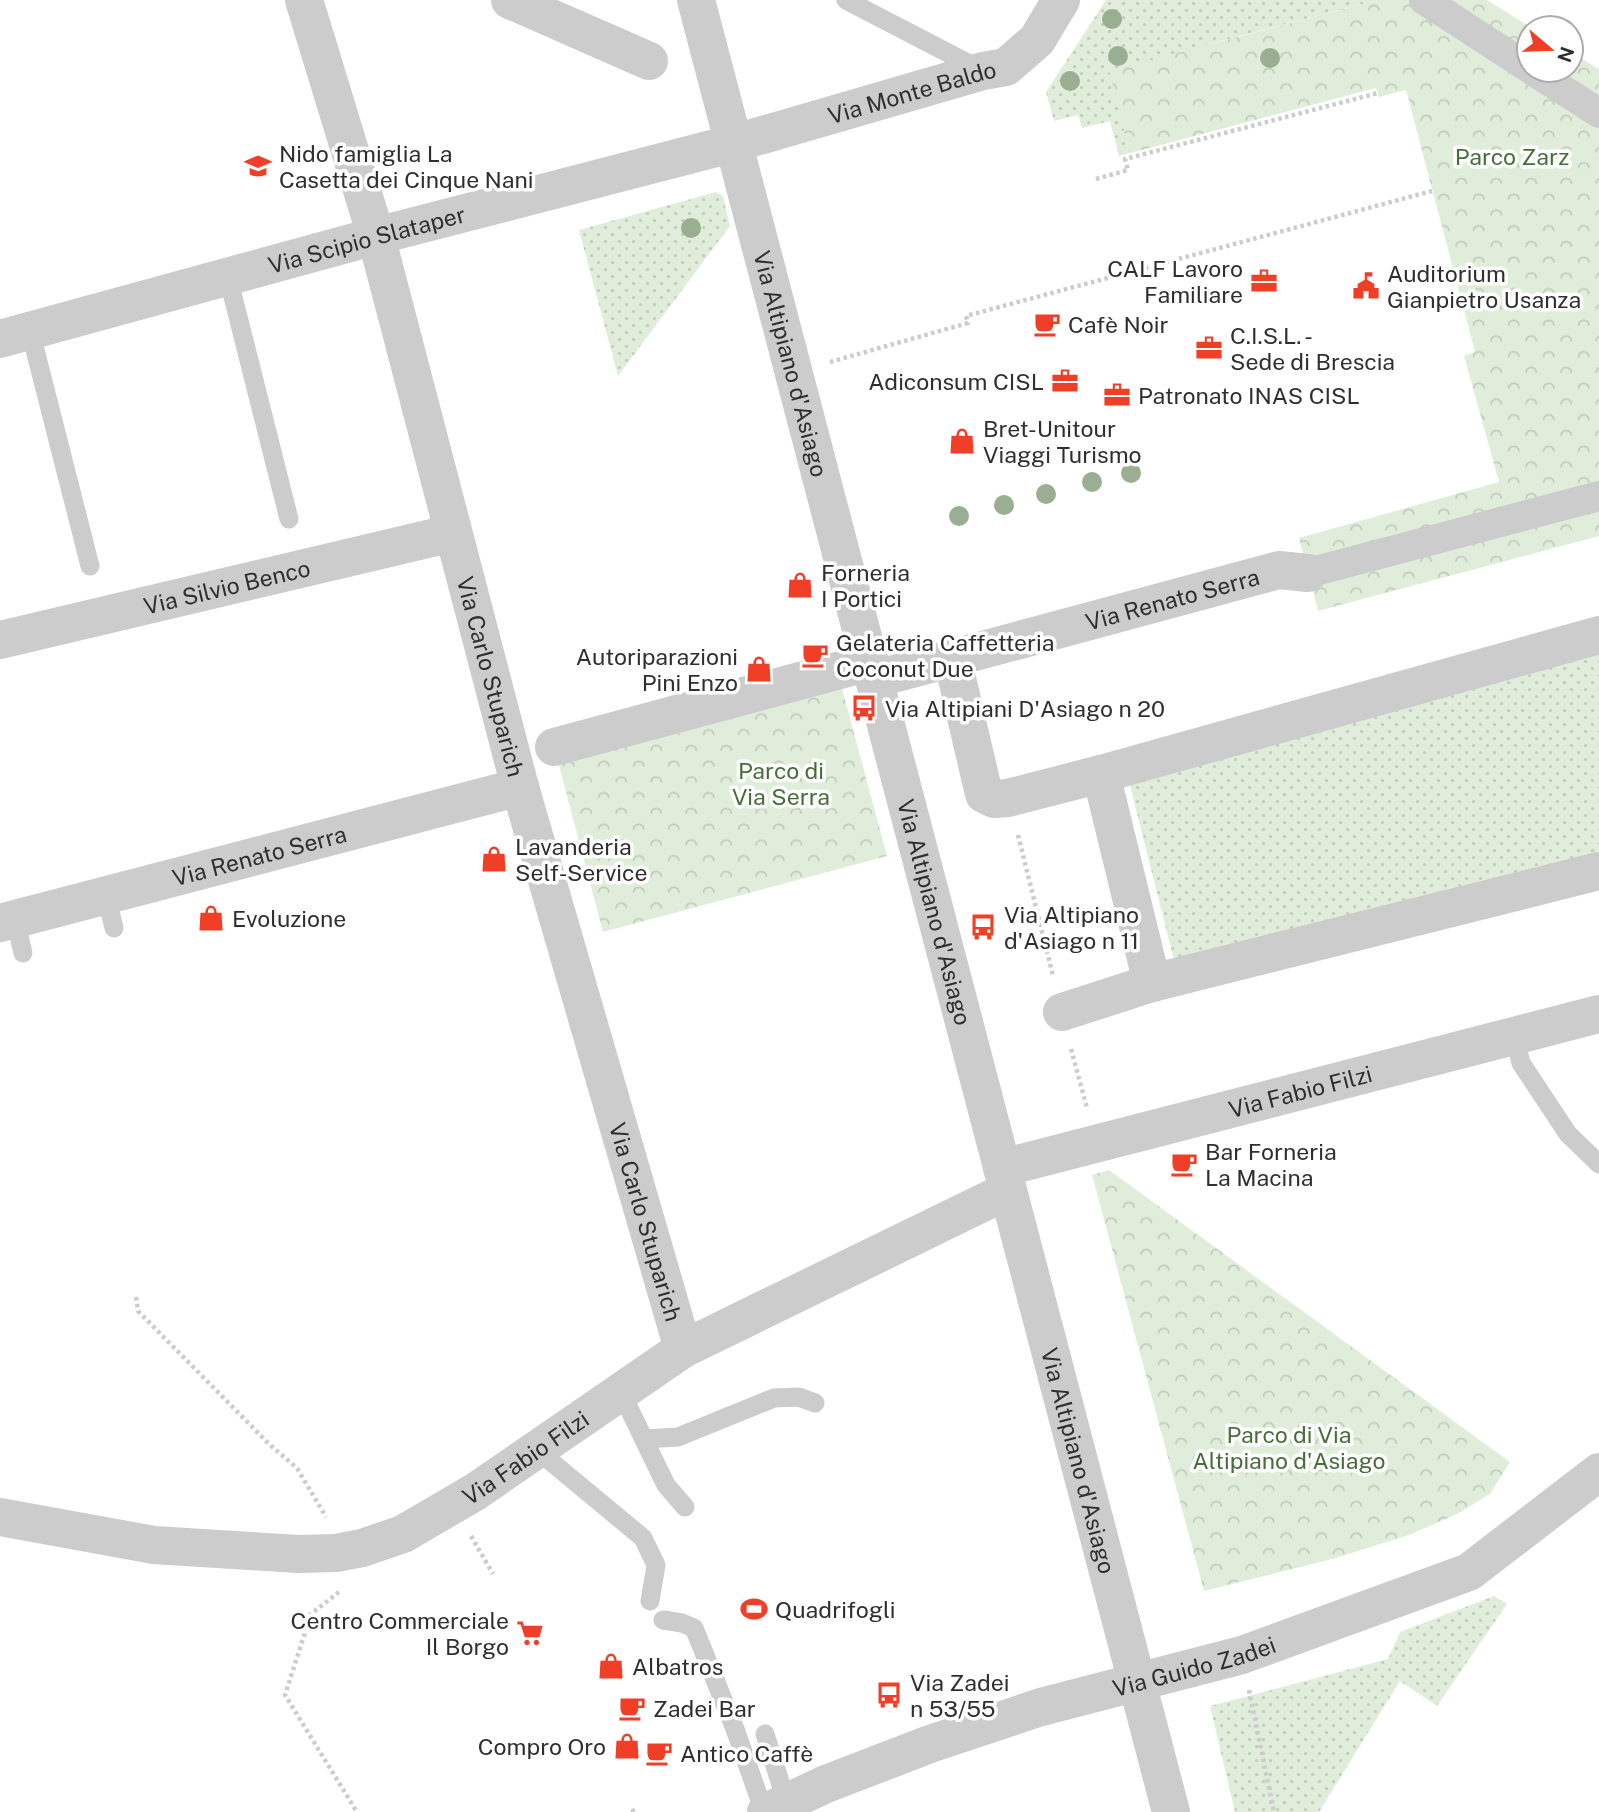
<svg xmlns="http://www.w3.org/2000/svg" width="1599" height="1812" font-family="'Public Sans',sans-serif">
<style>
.grass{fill:url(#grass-dots)}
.park{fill:url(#park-crowns)}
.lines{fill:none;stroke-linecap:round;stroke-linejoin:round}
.path{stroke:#ccc;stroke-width:4.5;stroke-dasharray:3.5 3.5;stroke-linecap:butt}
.service{stroke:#ccc;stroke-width:19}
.pedestrian{stroke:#ccc;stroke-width:30}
.minor{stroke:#ccc;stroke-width:38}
.tree{fill:#9aaf92}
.labels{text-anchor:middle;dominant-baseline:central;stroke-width:7;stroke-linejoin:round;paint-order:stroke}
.street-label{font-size:23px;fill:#2f2f2f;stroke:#fff}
.poi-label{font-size:23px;fill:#2f2f2f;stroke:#fff;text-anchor:start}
.park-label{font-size:23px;fill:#476d39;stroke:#fff}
</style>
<defs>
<pattern id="grass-dots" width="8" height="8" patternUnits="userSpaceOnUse" patternTransform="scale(1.75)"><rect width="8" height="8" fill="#e1eddb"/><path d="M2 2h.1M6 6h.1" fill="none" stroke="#c1ccbc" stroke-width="1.8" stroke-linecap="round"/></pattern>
<pattern id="park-crowns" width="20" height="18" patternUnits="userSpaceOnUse" patternTransform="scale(1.75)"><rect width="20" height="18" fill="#e1eddb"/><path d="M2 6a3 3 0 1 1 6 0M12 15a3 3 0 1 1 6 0" fill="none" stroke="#c1ccbc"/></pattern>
</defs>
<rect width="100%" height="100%" fill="#fff"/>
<g class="grass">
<polygon points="1106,0 1378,0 1206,45 1227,127 1119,156 1110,121 1082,128 1078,115 1054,121 1046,92"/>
<polygon points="716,192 723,196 730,226 618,376 579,230"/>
<polygon points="1599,651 1599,854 1175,964 1127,774"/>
<polygon points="1494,1596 1507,1604 1437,1706 1400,1681 1319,1812 1235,1812 1210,1706 1388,1659 1400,1632"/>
</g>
<g class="park">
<polygon points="1378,0 1487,0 1532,28 1529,28 1529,70 1571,70 1571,52 1599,69 1599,536 1318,611 1299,538 1499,482 1464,356 1475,352 1406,90 1379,97 1376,88 1130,153 1109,71"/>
<polygon points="840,681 887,856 603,932 557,758"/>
<polygon points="1109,1170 1510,1462 1490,1494 1457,1514 1409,1535 1336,1558 1204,1591 1092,1175"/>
</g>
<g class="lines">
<g class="path">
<polyline points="1096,179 1128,170 1125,159 1378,93"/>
<polyline points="830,362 968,323 966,316 1432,191"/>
<polyline points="1018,835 1053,976"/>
<polyline points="1071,1049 1087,1108"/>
<polyline points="136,1297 138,1311 269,1444 297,1468 326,1517"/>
<polyline points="471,1536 493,1574"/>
<polyline points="339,1592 311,1614 285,1695 357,1812"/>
<polyline points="1249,1690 1274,1812"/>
<polyline points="632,1809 634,1812"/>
</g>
<g class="service">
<polyline points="846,0 979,69"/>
<polyline points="228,277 289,519"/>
<polyline points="30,330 90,566"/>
<polyline points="106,895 114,928"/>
<polyline points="15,919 23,953"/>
<polyline points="1514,1035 1521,1063 1568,1134 1599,1164"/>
<polyline points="621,1392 666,1485 685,1507"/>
<polyline points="644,1439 678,1437 774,1398 799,1397 815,1403"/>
<polyline points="537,1450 643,1538 656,1565 650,1601"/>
<polyline points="663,1620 682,1623 694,1628 735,1729 764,1812"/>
<polyline points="765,1734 786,1801"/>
</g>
<g class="pedestrian">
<polyline points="1424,0 1529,68"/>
<polyline points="1532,70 1599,113"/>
<polyline points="1308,573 1599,496"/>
</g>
<g class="minor">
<path id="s1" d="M 304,0 L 376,236 L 520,787 L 683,1349"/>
<polyline points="510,0 649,61"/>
<path id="s2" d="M 696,0 L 1171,1812"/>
<path id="s3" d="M 0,339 L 376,236 L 735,143 L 983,71 L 1006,67 L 1037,40 L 1061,0"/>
<polyline points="1599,635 1101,774 1152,983 1599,871"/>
<path id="s4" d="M 0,640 L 453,533"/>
<polyline points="952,657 984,794 994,799 1008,798 1101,774"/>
<path id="s5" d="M 875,679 L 1279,570 L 1308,573"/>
<polyline points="554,747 870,662"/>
<path id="s6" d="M 0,923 L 520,787"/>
<polyline points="1062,1012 1152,983"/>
<path id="s7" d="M 1002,1168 L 1599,1014"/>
<path id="s8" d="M 0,1517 L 154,1545 L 298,1554 L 336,1553 L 362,1548 L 403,1534 L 475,1492 L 683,1349 L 1007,1191"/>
<path id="s9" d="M 766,1812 L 826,1784 L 930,1744 L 1041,1707 L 1242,1655 L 1469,1572 L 1599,1472"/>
</g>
</g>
<g class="tree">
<circle cx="1112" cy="19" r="10"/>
<circle cx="1118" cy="56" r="10"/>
<circle cx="1270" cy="58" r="10"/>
<circle cx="1070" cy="81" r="10"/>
<circle cx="691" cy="228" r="10"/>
<circle cx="1131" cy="473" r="10"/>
<circle cx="1092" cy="482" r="10"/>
<circle cx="1046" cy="494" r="10"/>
<circle cx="1004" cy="505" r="10"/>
<circle cx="959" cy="516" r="10"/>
</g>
<defs>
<g id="school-bare" transform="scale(2.1)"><path d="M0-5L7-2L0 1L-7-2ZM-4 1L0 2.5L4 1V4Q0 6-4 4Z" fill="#f13e26" stroke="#fff" stroke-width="2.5" paint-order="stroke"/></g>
<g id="office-bare" transform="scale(2.1)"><path d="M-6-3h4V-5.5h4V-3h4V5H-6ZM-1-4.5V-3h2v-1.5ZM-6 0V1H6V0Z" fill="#f13e26" stroke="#fff" stroke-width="2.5" paint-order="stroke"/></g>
<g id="civic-bare" transform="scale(2.1)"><path d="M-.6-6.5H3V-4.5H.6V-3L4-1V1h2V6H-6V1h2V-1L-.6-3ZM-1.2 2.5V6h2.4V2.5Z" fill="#f13e26" stroke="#fff" stroke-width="2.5" paint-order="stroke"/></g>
<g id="cafe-bare" transform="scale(2.1)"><path d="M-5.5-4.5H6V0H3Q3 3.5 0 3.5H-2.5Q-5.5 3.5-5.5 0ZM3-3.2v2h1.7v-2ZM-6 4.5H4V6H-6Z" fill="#f13e26" stroke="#fff" stroke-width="2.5" paint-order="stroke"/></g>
<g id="shop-bare" transform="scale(2.1)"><path d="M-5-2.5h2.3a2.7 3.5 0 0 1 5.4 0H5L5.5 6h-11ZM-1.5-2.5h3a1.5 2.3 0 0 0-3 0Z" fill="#f13e26" stroke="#fff" stroke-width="2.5" paint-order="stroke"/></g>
<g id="bus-bare" transform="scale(2.1)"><path d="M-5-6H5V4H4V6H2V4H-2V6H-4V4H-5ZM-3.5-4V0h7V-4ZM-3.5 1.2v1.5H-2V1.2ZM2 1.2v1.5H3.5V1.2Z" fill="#f13e26" stroke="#fff" stroke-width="2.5" paint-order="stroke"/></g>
<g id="stadium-bare" transform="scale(2.1)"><path d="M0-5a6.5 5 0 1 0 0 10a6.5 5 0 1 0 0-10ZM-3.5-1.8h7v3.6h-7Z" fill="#f13e26" stroke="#fff" stroke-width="2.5" paint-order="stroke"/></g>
<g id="supermarket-bare" transform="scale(2.1)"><path d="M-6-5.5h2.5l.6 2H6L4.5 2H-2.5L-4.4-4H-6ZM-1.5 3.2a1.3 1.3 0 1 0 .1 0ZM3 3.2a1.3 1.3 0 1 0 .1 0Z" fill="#f13e26" stroke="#fff" stroke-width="2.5" paint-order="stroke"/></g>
</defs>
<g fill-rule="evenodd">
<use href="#school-bare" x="258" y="166"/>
<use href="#office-bare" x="1264" y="281"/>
<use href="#civic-bare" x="1366" y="286"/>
<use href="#cafe-bare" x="1047" y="324"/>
<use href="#office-bare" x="1209" y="348"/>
<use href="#office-bare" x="1065" y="381"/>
<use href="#office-bare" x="1117" y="395"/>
<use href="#shop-bare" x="962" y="441"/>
<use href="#shop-bare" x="800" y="585"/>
<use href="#cafe-bare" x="815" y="655"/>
<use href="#shop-bare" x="759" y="669"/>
<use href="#bus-bare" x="864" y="708"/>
<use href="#shop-bare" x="494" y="859"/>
<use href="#shop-bare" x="211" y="918"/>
<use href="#bus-bare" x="983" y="927"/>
<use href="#cafe-bare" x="1184" y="1164"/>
<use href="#stadium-bare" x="754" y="1609"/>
<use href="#supermarket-bare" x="530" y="1633"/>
<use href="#shop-bare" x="611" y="1666"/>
<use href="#bus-bare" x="889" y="1695"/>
<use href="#cafe-bare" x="632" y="1708"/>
<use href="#shop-bare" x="627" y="1746"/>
<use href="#cafe-bare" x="659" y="1753"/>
</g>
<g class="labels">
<g class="street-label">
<text stroke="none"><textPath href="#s3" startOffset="945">Via Monte Baldo</textPath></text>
<text stroke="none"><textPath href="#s3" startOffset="380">Via Scipio Slataper</textPath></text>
<text stroke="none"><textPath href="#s2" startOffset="376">Via Altipiano d'Asiago</textPath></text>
<text stroke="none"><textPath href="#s4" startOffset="233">Via Silvio Benco</textPath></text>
<text stroke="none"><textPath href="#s5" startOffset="308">Via Renato Serra</textPath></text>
<text stroke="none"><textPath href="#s1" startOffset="702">Via Carlo Stuparich</textPath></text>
<text stroke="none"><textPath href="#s6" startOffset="268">Via Renato Serra</textPath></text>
<text stroke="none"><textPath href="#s2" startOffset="943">Via Altipiano d'Asiago</textPath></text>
<text stroke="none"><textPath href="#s7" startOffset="308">Via Fabio Filzi</textPath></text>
<text stroke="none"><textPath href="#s1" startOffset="1269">Via Carlo Stuparich</textPath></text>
<text stroke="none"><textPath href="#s8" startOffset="553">Via Fabio Filzi</textPath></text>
<text stroke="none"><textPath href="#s2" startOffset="1510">Via Altipiano d'Asiago</textPath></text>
<text stroke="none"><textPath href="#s9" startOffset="453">Via Guido Zadei</textPath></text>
</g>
<g class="poi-label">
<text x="279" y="153">Nido famiglia La<tspan x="279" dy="26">Casetta dei Cinque Nani</tspan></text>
<text x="1243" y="268" text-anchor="end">CALF Lavoro<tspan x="1243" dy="26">Familiare</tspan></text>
<text x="1387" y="273">Auditorium<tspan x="1387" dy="26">Gianpietro Usanza</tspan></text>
<text x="1068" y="324">Cafè Noir</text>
<text x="1230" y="335">C.I.S.L. -<tspan x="1230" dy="26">Sede di Brescia</tspan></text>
<text x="1044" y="381" text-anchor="end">Adiconsum CISL</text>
<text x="1138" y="395">Patronato INAS CISL</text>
<text x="983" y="428">Bret-Unitour<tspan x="983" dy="26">Viaggi Turismo</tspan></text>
<text x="821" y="572">Forneria<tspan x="821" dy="26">I Portici</tspan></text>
<text x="836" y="642">Gelateria Caffetteria<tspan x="836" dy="26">Coconut Due</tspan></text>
<text x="738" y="656" text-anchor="end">Autoriparazioni<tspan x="738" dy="26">Pini Enzo</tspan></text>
<text x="885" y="708">Via Altipiani D'Asiago n 20</text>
<text x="515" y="846">Lavanderia<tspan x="515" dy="26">Self-Service</tspan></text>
<text x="1004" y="914">Via Altipiano<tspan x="1004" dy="26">d'Asiago n 11</tspan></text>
<text x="232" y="918">Evoluzione</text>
<text x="1205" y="1151">Bar Forneria<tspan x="1205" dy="26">La Macina</tspan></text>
<text x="775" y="1609">Quadrifogli</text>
<text x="509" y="1620" text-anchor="end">Centro Commerciale<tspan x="509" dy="26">Il Borgo</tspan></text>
<text x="632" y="1666">Albatros</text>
<text x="910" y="1682">Via Zadei<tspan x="910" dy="26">n 53/55</tspan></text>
<text x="653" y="1708">Zadei Bar</text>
<text x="606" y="1746" text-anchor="end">Compro Oro</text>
<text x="680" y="1753">Antico Caffè</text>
</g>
<g class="park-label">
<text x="1512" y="156">Parco Zarz</text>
<text x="781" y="770">Parco di<tspan x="781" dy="26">Via Serra</tspan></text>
<text x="1289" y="1434">Parco di Via<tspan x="1289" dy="26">Altipiano d'Asiago</tspan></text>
</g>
</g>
<g transform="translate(1550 49) rotate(109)"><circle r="33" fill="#ffffff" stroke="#acacac" stroke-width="2"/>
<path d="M0-5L12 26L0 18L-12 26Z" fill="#f13e26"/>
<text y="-10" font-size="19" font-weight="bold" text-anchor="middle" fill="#2f2f2f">N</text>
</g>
</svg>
